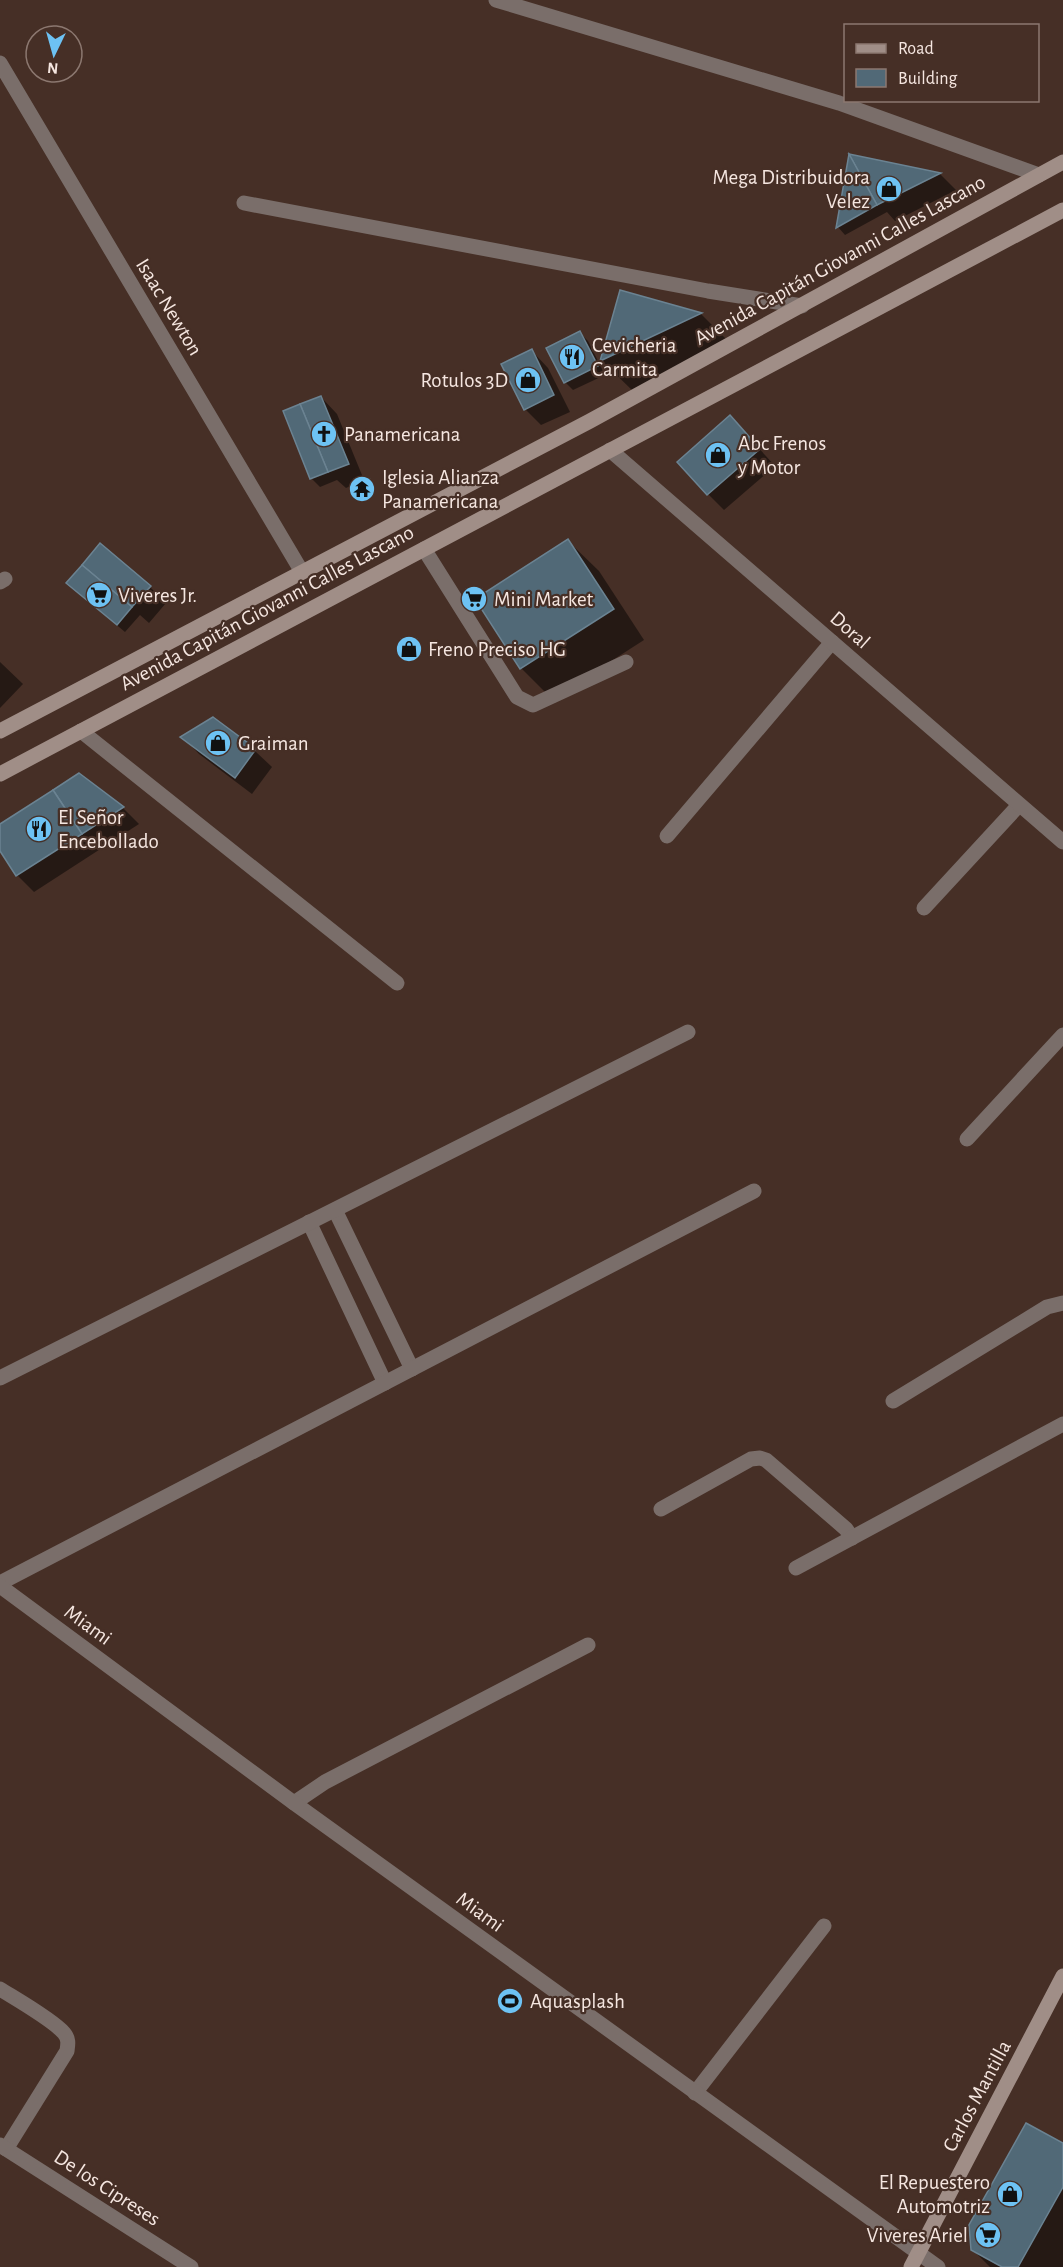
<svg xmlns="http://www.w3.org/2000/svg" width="1063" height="2267" font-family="'Alegreya Sans',sans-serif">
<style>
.shadow{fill:#0007}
.building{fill:#516977;stroke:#6b8392;stroke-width:1.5}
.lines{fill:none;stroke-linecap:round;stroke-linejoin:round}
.lane{stroke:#7a6e6a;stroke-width:15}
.street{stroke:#7a6e6a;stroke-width:15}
.secondary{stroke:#a08e87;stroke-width:15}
.labels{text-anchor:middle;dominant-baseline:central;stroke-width:4.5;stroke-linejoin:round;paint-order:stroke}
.poi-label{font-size:21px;fill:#f5e6e0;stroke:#462f26;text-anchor:start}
.street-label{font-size:21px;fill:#f5e6e0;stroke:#462f26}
</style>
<rect width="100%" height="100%" fill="#462f26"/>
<g class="shadow">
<polygon points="852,156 940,174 956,190 895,221 887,212 845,235 838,227"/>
<polygon points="621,292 701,314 731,344 633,391 602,361"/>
<polygon points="580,333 588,341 605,375 573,390 565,382"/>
<polygon points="532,351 548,368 570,412 541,425 525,409"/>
<polygon points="321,397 337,414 364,480 346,488 337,480 320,487 312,479 285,412"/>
<polygon points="746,434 775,466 724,510 708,494"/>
<polygon points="568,541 599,571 644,640 552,699 521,668 477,600"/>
<polygon points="150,587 166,603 149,623 140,615 125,632 76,591"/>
<polygon points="0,662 23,684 0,708"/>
<polygon points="213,719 255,751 272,767 252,794 199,754 183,737"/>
<polygon points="79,775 123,808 139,824 34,892 17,875 0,848 0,826"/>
<polygon points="1063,2145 1063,2267 990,2267 972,2249"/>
</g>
<g class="building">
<polygon points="849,154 941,173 877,205"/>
<polygon points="849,154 877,205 836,228"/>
<polygon points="620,290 702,313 600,361"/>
<polygon points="580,331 598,366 564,383 546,348"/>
<polygon points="532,349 554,395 524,410 501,364"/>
<polygon points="321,396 349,464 328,472 300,404"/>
<polygon points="300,404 328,472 310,479 283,411"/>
<polygon points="730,415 760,449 707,495 677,462"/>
<polygon points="568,539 614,609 520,669 475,599"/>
<polygon points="100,543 151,586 132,607 82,565"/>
<polygon points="82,565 132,607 117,625 66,583"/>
<polygon points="213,717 256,749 235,778 180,737"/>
<polygon points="79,773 124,807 82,834 53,790"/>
<polygon points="53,790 82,834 16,876 0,851 0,824"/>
<polygon points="1026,2123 1063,2143 1063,2187 1018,2267 1002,2267 971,2250 969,2225"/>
</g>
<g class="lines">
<g class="lane">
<polyline points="496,0 839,103 1039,175"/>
<polyline points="244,203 708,291 802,306"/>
<polyline points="424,549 517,697 533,705 626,662"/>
<polyline points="81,731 397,983"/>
<polyline points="667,836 832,642"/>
<polyline points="924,908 1019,805"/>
<polyline points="967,1139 1063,1035"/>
<polyline points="294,1803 325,1782 588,1645"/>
<polyline points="695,2093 824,1926"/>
</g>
<g class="street">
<polyline points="0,63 302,572"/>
<polyline points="610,450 1063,842"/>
<polyline points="0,582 5,579"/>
<polyline points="335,1210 412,1369"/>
<polyline points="309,1222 385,1383"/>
<polyline points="0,1378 688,1032"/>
<polyline points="893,1401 1047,1307 1063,1303"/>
<polyline points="661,1509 751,1459 760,1458 766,1460 846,1529 852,1538"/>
<polyline points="796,1568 1063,1424"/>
<polyline points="0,1583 754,1191"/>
<polyline points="0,1586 294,1803 938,2267"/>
<path d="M 0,1989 C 16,1999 53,2020 64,2033 C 69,2039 68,2044 67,2051 L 6,2149"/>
<polyline points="0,2145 191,2267"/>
</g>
<g class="secondary">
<polyline points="0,731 590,421 1063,162"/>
<polyline points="0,774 1063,210"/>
<polyline points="911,2267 1063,1976"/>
</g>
</g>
<defs>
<g id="shop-disc" transform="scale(1.35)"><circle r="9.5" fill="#6dc2f3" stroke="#462f26"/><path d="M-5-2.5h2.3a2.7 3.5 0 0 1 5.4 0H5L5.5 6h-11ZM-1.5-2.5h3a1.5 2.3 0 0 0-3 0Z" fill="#111"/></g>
<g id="restaurant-disc" transform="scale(1.35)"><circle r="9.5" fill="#6dc2f3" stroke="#462f26"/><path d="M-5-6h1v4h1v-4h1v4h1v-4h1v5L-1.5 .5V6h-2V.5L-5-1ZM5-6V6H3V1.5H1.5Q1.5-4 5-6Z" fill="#111"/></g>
<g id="church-disc" transform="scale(1.35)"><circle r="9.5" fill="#6dc2f3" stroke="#462f26"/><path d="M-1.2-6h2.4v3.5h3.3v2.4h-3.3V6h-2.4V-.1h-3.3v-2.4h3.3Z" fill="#111"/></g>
<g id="temple-disc" transform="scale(1.35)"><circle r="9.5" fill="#6dc2f3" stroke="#462f26"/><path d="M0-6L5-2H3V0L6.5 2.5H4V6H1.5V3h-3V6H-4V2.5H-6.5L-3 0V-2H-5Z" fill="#111"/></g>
<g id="supermarket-disc" transform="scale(1.35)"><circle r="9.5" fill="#6dc2f3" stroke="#462f26"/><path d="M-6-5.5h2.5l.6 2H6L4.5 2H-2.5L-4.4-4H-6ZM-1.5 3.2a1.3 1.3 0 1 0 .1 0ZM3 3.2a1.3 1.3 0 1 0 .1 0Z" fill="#111"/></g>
<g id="stadium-disc" transform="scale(1.35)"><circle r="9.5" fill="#6dc2f3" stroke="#462f26"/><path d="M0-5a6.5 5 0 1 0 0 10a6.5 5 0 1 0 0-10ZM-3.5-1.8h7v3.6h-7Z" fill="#111"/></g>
</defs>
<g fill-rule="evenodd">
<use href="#shop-disc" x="889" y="189"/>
<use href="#restaurant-disc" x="572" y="357"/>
<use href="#shop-disc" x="528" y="380"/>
<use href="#church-disc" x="324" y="434"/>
<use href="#shop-disc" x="718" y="455"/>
<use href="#temple-disc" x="362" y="489"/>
<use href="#supermarket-disc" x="99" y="595"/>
<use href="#supermarket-disc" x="474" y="599"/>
<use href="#shop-disc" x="409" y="649"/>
<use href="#shop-disc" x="218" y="743"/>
<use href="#restaurant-disc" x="39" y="829"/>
<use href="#stadium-disc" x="510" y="2001"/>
<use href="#shop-disc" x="1010" y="2194"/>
<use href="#supermarket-disc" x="988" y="2235"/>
</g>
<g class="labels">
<g class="poi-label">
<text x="870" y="177" text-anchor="end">Mega Distribuidora<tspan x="870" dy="24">Velez</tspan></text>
<text x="592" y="345">Cevicheria<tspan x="592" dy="24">Carmita</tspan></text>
<text x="508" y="380" text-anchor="end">Rotulos 3D</text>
<text x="344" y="434">Panamericana</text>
<text x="738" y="443">Abc Frenos<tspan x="738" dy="24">y Motor</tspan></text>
<text x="382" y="477">Iglesia Alianza<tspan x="382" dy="24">Panamericana</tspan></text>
<text x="118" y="595">Viveres Jr.</text>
<text x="494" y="599">Mini Market</text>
<text x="428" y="649">Freno Preciso HG</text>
<text x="238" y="743">Graiman</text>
<text x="58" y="817">El Señor<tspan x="58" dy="24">Encebollado</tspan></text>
<text x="530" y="2001">Aquasplash</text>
<text x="990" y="2182" text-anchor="end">El Repuestero<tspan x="990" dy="24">Automotriz</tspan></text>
<text x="968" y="2235" text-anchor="end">Viveres Ariel</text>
</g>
<g class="street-label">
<text transform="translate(840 260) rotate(-29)">Avenida Capitán Giovanni Calles Lascano</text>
<text transform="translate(169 307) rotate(59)">Isaac Newton</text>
<text transform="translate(267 608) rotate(-28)">Avenida Capitán Giovanni Calles Lascano</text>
<text transform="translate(850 630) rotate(41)">Doral</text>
<text transform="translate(88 1625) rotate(36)">Miami</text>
<text transform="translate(480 1912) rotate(36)">Miami</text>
<text transform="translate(977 2096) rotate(-62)">Carlos Mantilla</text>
<text transform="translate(107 2188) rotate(33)">De los Cipreses</text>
</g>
</g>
<rect x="844" y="24" width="195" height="78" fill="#462f26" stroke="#8c7870" stroke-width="1.5"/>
<rect x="856" y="44" width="30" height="9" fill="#a08e87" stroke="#8c7870" stroke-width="1.5"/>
<text x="898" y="54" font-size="18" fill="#f5e6e0">Road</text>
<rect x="856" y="69" width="30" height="18" fill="#516977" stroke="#8c7870" stroke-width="1.5"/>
<text x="898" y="84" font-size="18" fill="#f5e6e0">Building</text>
<g transform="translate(54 54) rotate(185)"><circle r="28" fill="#462f26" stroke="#8c7870" stroke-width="1.5"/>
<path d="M0-4.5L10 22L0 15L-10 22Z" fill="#6dc2f3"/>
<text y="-9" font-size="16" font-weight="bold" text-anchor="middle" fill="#f5e6e0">N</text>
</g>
</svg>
